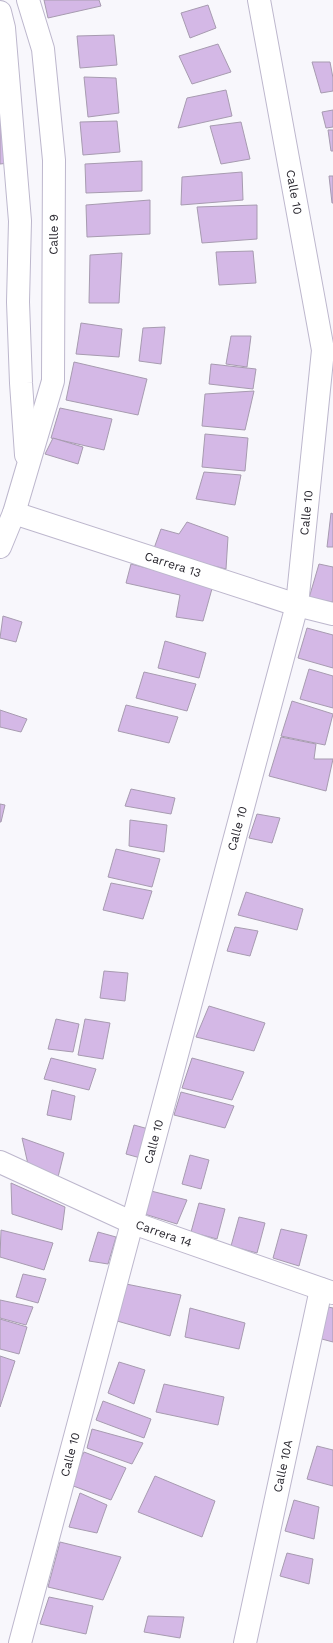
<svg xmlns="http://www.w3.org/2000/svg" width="333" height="1643" font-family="'Work Sans',sans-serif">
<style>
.building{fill:#d4b8e6;stroke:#a79bb0}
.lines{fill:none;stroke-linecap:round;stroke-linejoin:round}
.minor-casing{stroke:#bdb7cd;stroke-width:24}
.minor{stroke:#fff;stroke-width:22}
.labels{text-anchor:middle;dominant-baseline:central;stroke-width:3.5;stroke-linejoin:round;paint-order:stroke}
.street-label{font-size:12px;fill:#27252d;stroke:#fff}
</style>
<rect width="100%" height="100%" fill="#f8f7fc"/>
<g class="building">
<polygon points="44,0 99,0 101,6 48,18"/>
<polygon points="208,5 216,28 190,38 181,13"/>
<polygon points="114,35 117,65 80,68 77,36"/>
<polygon points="218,44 231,72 192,84 179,56"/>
<polygon points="312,62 330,62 333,78 333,91 321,93"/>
<polygon points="84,77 116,78 119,113 88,117"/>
<polygon points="226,90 232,116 178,128 187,98"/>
<polygon points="333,110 333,127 326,128 322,112"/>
<polygon points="117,121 120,152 83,155 80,122"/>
<polygon points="241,122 250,159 221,164 210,126"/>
<polygon points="0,125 1,125 9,163 0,164"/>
<polygon points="328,130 333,130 333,151 331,151"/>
<polygon points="142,161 142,191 86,193 85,164"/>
<polygon points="242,172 243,200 181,205 182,177"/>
<polygon points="329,176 333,176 333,203 332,203"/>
<polygon points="150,200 150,234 87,237 86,205"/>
<polygon points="257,205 257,239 202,243 197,207"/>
<polygon points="253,251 256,283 219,285 216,252"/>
<polygon points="122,253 119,303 89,303 90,255"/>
<polygon points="81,323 122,329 119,357 76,354"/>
<polygon points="165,327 161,364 139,361 143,328"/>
<polygon points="231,336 251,336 247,367 226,364"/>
<polygon points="74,362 147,379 138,415 66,400"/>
<polygon points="211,364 256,369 253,389 209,384"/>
<polygon points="254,391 245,430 202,426 205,394"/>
<polygon points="60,408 112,419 104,450 51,438"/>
<polygon points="205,434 248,438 245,471 202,467"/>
<polygon points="53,438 83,447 78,464 45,454"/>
<polygon points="204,472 241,475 235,505 196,499"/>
<polygon points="331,513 333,514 333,547 327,547"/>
<polygon points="187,522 228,537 226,569 153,551 161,529 179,534"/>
<polygon points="131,564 213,585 203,621 176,617 180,595 126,583"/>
<polygon points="319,564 333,567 333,602 309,598"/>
<polygon points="3,616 22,622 16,642 0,638"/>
<polygon points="307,628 333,635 333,668 298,658"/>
<polygon points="165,641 206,653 199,678 158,668"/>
<polygon points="309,669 333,676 333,708 300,699"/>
<polygon points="144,672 196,684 187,711 136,698"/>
<polygon points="292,701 333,714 325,745 281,736"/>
<polygon points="126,705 178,717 169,743 118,731"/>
<polygon points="0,710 27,719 21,732 0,727"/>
<polygon points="281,737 316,744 314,759 333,759 326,791 269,776"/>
<polygon points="131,789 175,798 171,814 125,806"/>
<polygon points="0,804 5,805 1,822 0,822"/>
<polygon points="257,814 280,818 272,843 249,838"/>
<polygon points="130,820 167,825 164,852 129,846"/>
<polygon points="116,849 160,859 152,887 108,877"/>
<polygon points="111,883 152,891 143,919 103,910"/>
<polygon points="246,892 303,909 297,930 238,915"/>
<polygon points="235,927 258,931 250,956 227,951"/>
<polygon points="104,971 128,973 125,1001 100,998"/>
<polygon points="209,1006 265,1023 254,1051 196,1037"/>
<polygon points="56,1019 79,1024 73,1052 48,1049"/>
<polygon points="85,1019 110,1023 103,1059 78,1055"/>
<polygon points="51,1058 96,1069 89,1090 44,1079"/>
<polygon points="192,1058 244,1072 232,1100 182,1088"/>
<polygon points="52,1090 75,1096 71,1120 47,1115"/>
<polygon points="181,1092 234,1106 225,1128 174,1115"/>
<polygon points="134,1125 152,1130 144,1159 126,1154"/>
<polygon points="22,1138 64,1153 57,1181 30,1173"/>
<polygon points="190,1155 209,1160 201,1189 182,1184"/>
<polygon points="11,1183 65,1207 62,1230 12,1214"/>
<polygon points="147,1190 187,1200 177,1224 141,1213"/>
<polygon points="199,1203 225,1209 217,1239 191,1232"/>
<polygon points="239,1217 265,1223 257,1253 231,1246"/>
<polygon points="281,1229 307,1235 299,1266 273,1258"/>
<polygon points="1,1230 53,1243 44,1270 0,1257"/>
<polygon points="98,1232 116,1237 108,1264 89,1261"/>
<polygon points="23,1274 46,1279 38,1303 16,1297"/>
<polygon points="126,1284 181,1295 170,1336 117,1321"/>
<polygon points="0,1300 33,1307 26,1325 0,1318"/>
<polygon points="328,1307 333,1308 333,1342 318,1338"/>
<polygon points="190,1308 245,1323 239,1349 185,1337"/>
<polygon points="0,1319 27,1327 19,1354 0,1349"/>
<polygon points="0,1356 15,1361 0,1407"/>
<polygon points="119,1362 145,1370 134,1404 108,1393"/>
<polygon points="164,1384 224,1397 218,1425 156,1412"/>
<polygon points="103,1401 151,1419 144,1438 96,1420"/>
<polygon points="92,1429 143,1443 132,1464 87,1448"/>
<polygon points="317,1446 333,1450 333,1486 307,1479"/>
<polygon points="84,1452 126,1468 111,1500 68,1484"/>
<polygon points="155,1476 215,1501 202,1537 138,1512"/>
<polygon points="80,1493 107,1505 97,1533 69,1527"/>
<polygon points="294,1500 319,1507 314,1539 285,1531"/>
<polygon points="60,1542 121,1557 103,1600 48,1587"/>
<polygon points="287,1553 313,1559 309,1584 280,1576"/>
<polygon points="49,1597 93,1606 86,1634 40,1624"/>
<polygon points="148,1616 184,1617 180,1638 144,1632"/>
</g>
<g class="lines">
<g class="minor-casing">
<g id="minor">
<polyline points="0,12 4,28 20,221 18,302 21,383 26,455"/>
<path id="s1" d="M 14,513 L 297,605 L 333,614"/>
<path id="s2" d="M 0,547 L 14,513 L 53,381 L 54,160 L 43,49 L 28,0"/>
<path id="s3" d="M 0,1162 L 133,1223 L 333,1293"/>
<path id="s4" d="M 20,1643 L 297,605 L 323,350 L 259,0"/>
<path id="s5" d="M 245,1643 L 321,1289"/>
</g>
</g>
<use href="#minor" class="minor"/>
</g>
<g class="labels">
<g class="street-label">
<text transform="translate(294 192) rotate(80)">Calle 10</text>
<text stroke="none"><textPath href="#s2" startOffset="321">Calle 9</textPath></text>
<text stroke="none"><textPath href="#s4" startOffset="1167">Calle 10</textPath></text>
<text stroke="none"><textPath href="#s1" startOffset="167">Carrera 13</textPath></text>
<text stroke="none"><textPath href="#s4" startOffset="843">Calle 10</textPath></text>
<text stroke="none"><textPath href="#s4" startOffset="519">Calle 10</textPath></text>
<text stroke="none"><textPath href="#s3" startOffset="179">Carrera 14</textPath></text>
<text stroke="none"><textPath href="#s4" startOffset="195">Calle 10</textPath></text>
<text stroke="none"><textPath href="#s5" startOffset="181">Calle 10A</textPath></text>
</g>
</g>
</svg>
